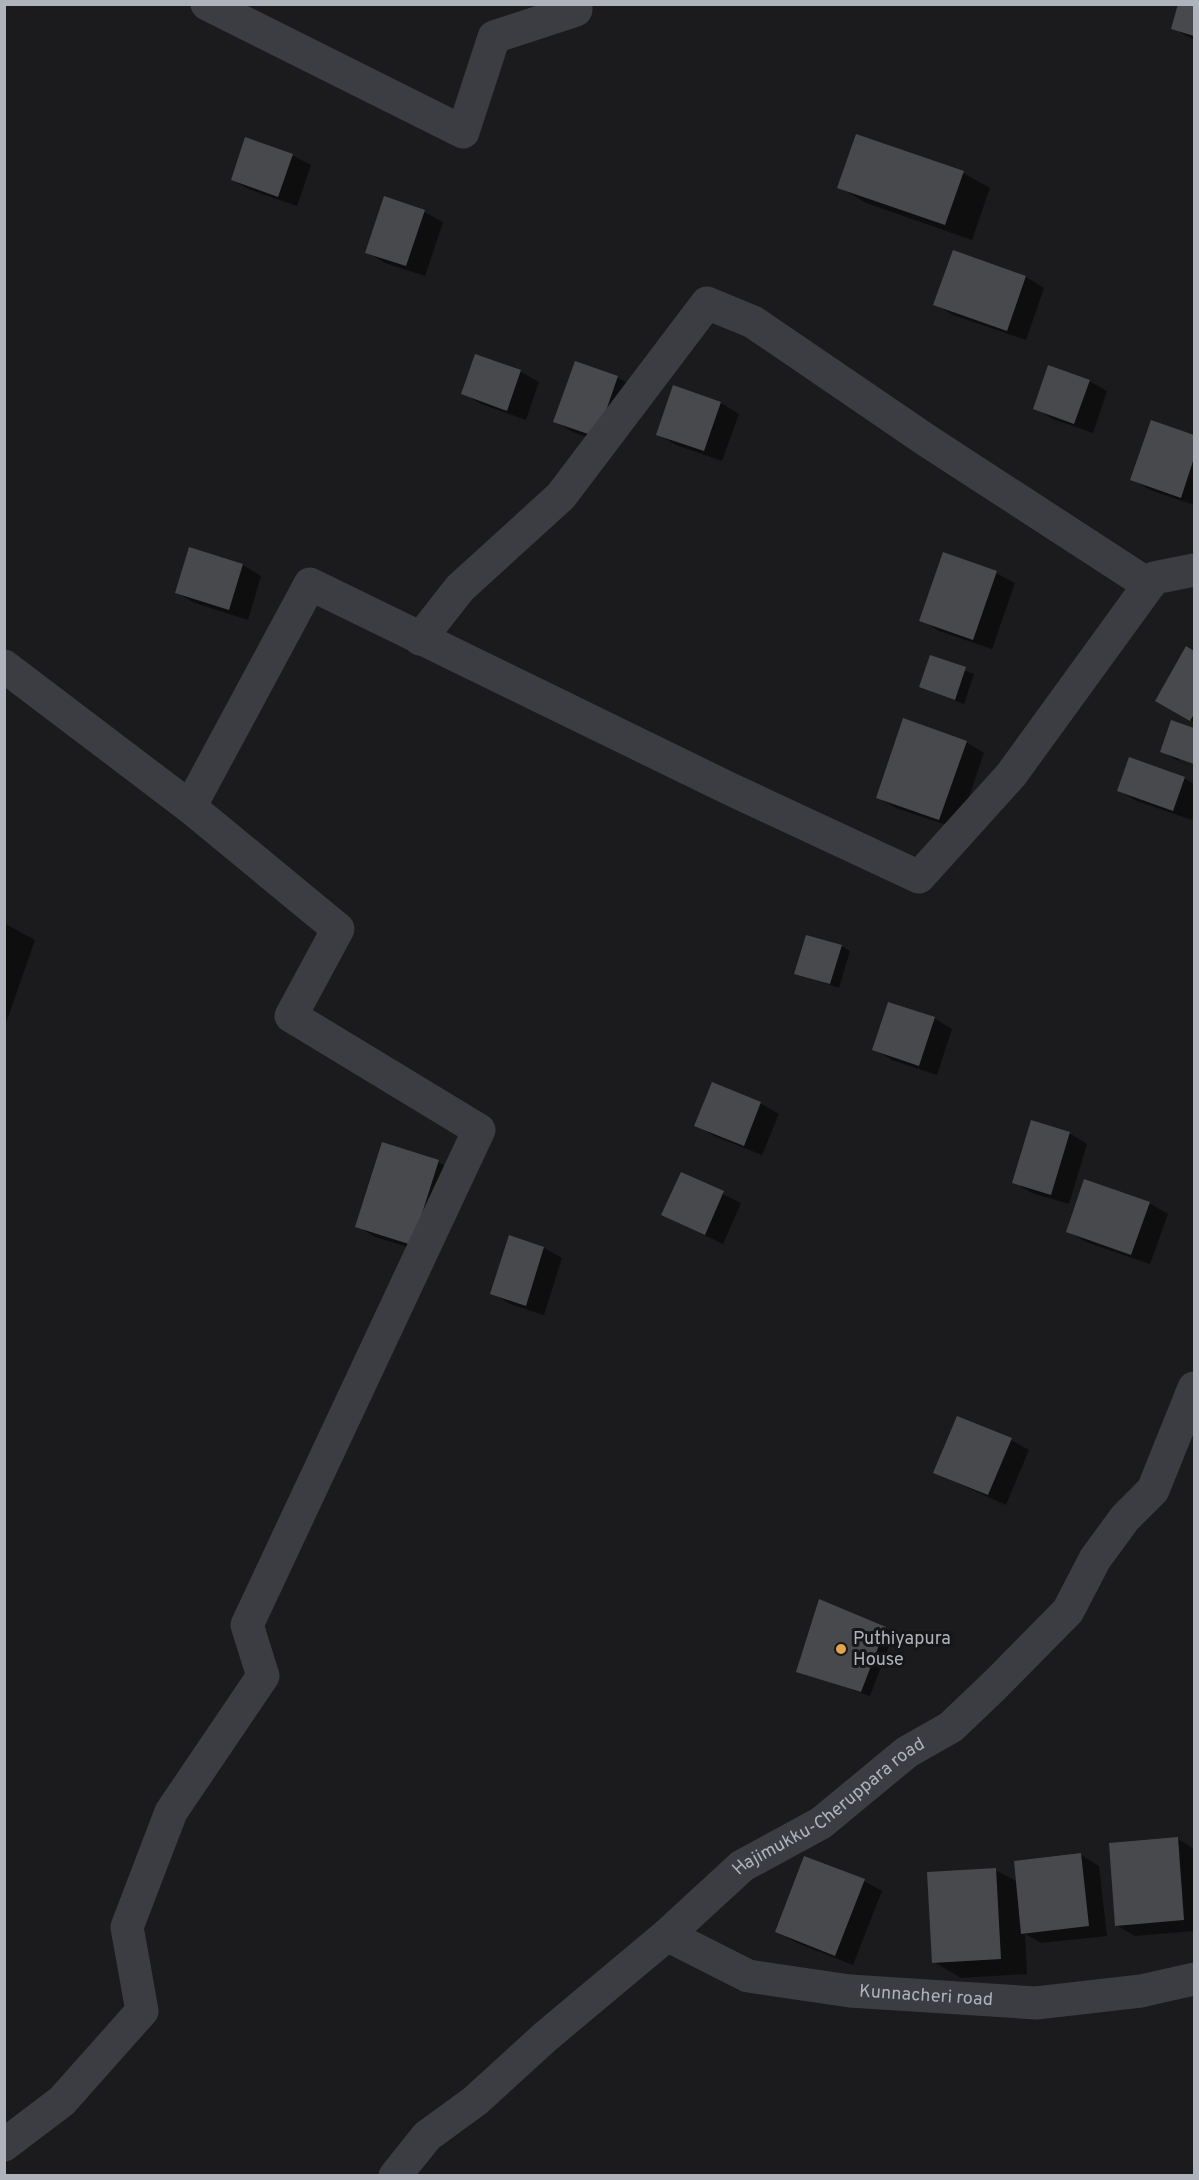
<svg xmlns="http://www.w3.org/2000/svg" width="1199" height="2180" font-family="Overpass,sans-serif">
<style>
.shadow{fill:#0007}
.building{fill:#48494d}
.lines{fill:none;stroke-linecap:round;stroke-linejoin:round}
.minor{stroke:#3c3d42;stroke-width:33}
.poi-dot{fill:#e3a44d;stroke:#161618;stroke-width:2}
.labels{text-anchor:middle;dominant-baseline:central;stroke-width:6;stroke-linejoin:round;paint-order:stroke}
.poi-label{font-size:18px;fill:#afb3bb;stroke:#161618;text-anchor:start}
.street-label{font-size:18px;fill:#afb3bb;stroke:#161618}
</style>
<rect width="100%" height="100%" fill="#1b1b1d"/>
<g class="shadow">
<polygon points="1180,4 1194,4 1194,40 1173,28"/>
<polygon points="292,155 311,165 297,206 251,190 232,180"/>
<polygon points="963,173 990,188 972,240 866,203 839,187"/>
<polygon points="424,212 443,222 425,276 385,263 367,252"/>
<polygon points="953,252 1026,277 1044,288 1026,340 953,315 935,304"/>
<polygon points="476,356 521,372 539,382 526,420 481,404 463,393"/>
<polygon points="575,363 618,378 636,388 616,447 573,432 555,421"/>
<polygon points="1089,381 1107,391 1093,433 1053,419 1035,408"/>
<polygon points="674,387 721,403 739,414 722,461 676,445 658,434"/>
<polygon points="1152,422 1194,437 1194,505 1150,490 1132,479"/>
<polygon points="243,565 261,576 248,620 195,603 177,593"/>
<polygon points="996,573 1015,583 992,649 939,631 921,620"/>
<polygon points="1187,648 1194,652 1194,722 1157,700"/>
<polygon points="931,657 974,674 964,704 921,687"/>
<polygon points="1172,722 1194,730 1194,763 1179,757 1179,761 1194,767 1180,762 1162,751"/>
<polygon points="966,742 984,753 958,829 896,808 877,797"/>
<polygon points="1184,778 1194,784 1194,812 1192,820 1137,801 1119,791"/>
<polygon points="4,923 35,940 5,1026 4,1026"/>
<polygon points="841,946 850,951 839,988 796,973"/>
<polygon points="934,1018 952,1029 937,1075 892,1060 874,1049"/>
<polygon points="760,1103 779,1114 762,1155 714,1136 696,1125"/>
<polygon points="1069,1133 1087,1144 1069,1204 1032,1193 1014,1182"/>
<polygon points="438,1162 456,1172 431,1254 375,1237 357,1226"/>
<polygon points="681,1174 741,1203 723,1244 663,1215"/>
<polygon points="1149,1203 1168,1214 1150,1264 1086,1242 1068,1231"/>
<polygon points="544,1248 562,1258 544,1315 510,1304 492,1293"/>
<polygon points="1011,1440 1029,1450 1006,1505 935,1473"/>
<polygon points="820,1601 894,1633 870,1696 798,1671"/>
<polygon points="1178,1839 1194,1849 1194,1931 1135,1936 1116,1925"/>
<polygon points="1081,1855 1099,1866 1107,1936 1041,1943 1025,1934 1027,1974 961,1978 934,1962 995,1870 1018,1882"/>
<polygon points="864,1881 882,1891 853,1965 795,1942 776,1931"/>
</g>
<g class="building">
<polygon points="1178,4 1194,4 1194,36 1171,29"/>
<polygon points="856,134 964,171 945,225 837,188"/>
<polygon points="245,137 293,154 278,197 231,180"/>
<polygon points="384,196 425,210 406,266 365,253"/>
<polygon points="953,250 1026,276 1007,331 933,305"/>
<polygon points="475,354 521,370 507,411 461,394"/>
<polygon points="575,361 618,376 597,437 553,422"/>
<polygon points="1048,365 1090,380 1074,424 1033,409"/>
<polygon points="673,385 721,402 704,451 656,435"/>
<polygon points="1151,420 1194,435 1194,458 1181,498 1130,480"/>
<polygon points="189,547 243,564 229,610 175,593"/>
<polygon points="943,552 997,571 973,640 919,621"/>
<polygon points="1186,646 1194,651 1194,714 1190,721 1155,701"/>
<polygon points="930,655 966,667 955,700 919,687"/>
<polygon points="903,718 967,741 939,820 876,798"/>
<polygon points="1171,720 1194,728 1194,764 1160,752"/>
<polygon points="1129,757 1185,777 1173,811 1117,791"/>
<polygon points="806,935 842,945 830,984 794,974"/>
<polygon points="888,1002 935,1017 919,1066 872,1050"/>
<polygon points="712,1082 761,1102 744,1146 694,1126"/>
<polygon points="1031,1120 1070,1132 1051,1195 1012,1183"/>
<polygon points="382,1142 439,1160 412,1245 355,1227"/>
<polygon points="681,1172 724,1191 705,1235 661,1215"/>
<polygon points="1084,1179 1150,1202 1131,1255 1066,1232"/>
<polygon points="509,1235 544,1247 526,1306 490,1294"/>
<polygon points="957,1416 1012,1438 988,1495 933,1473"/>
<polygon points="819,1599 886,1627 861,1692 796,1672"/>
<polygon points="1178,1837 1184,1920 1115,1926 1109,1843"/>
<polygon points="1081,1853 1089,1926 1021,1934 1014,1861"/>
<polygon points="804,1856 865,1879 835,1956 775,1932"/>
<polygon points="996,1868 1001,1959 932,1963 927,1872"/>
</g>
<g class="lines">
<g class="minor">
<polyline points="207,4 463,132 494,37 576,10 576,4"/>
<polyline points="420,639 460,588 561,496 707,303 753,322 926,440 1149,585"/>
<polyline points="4,666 190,807"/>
<path id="s1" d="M 667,1935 L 748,1976 L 850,1991 L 1036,2003 L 1141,1991 L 1194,1979"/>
<polyline points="4,2145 62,2101 142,2011 127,1927 171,1812 263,1676 247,1625 479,1130 291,1016 338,929 190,807 310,584 728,788 919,877 1011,775 1154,578 1194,570"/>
<path id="s2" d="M 395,2176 L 427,2136 L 475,2101 L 544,2038 L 667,1935 L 742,1866 L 821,1823 L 907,1752 L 951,1727 L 995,1685 L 1068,1611 L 1095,1559 L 1125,1518 L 1153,1490 L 1194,1388"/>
</g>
</g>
<circle class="poi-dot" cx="841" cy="1649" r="6"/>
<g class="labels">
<g class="poi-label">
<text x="853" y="1639">Puthiyapura<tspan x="853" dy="21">House</tspan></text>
</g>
<g class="street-label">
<text stroke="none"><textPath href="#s2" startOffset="572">Hajimukku-Cheruppara road</textPath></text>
<text stroke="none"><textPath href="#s1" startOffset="270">Kunnacheri road</textPath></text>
</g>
</g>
<rect width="1199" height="2180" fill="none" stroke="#afb3bb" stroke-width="12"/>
</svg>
